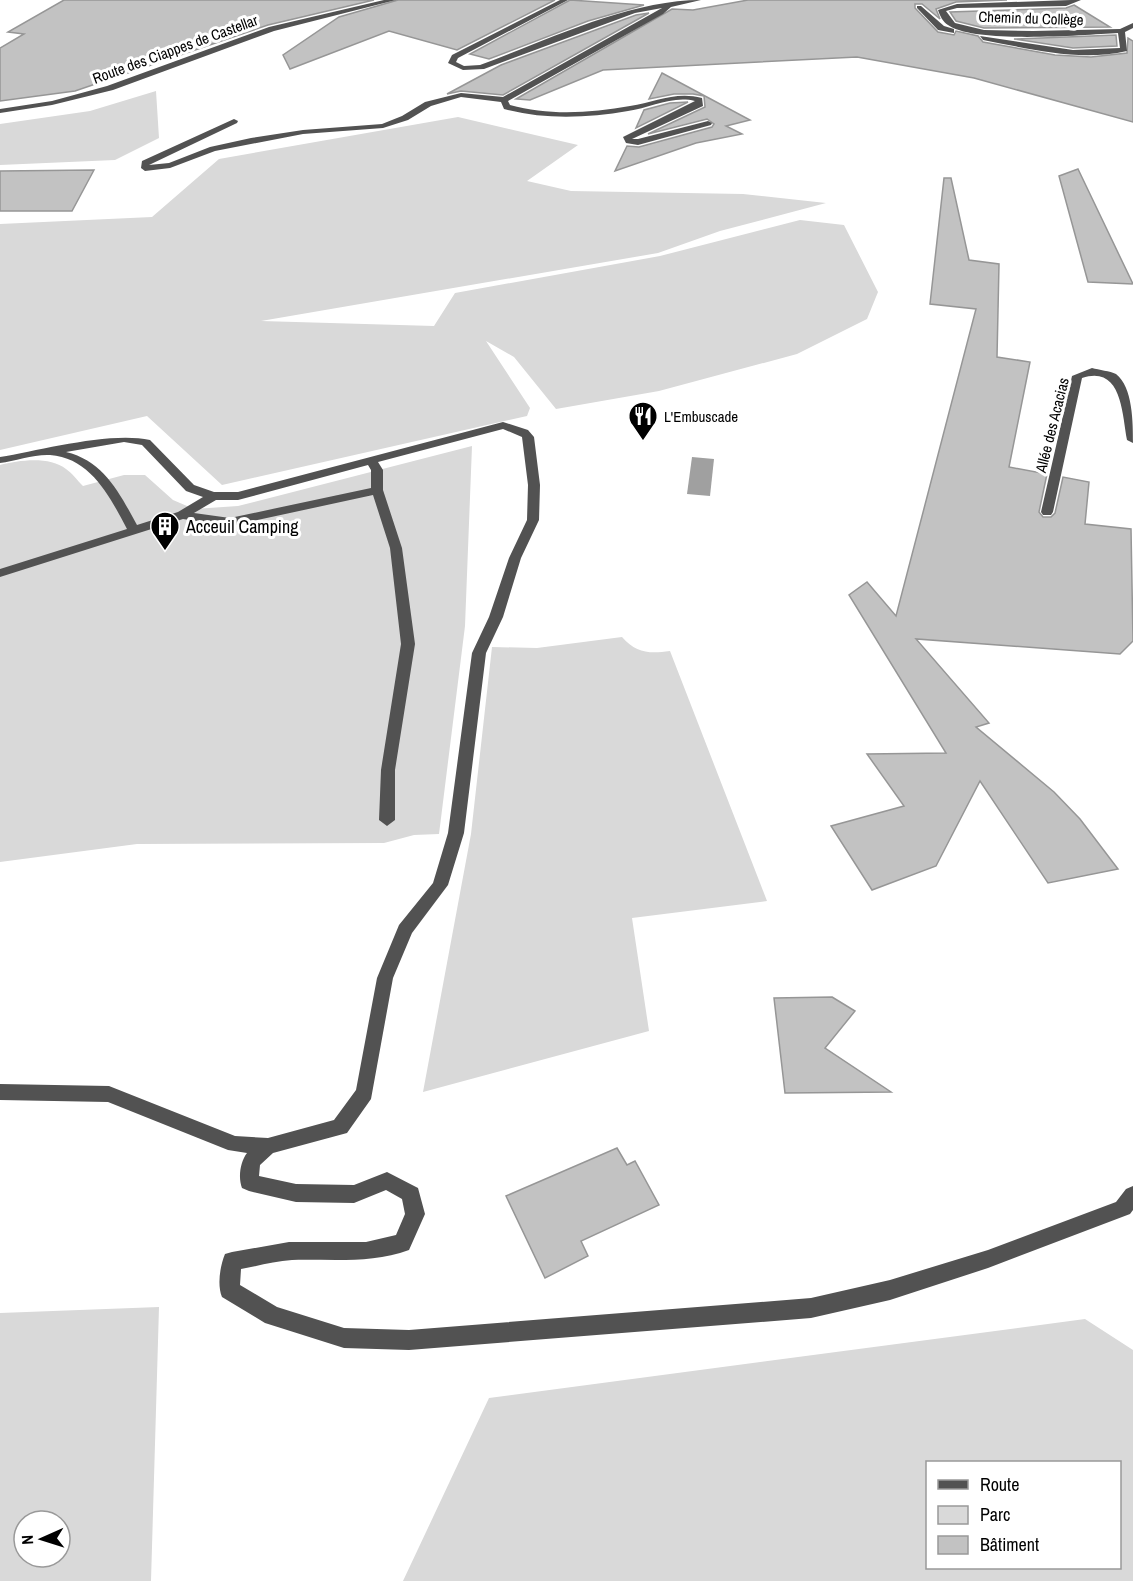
<svg xmlns="http://www.w3.org/2000/svg" width="1133" height="1581" font-family="'Archivo Narrow',sans-serif">
<style>
.green{fill:#d9d9d9;fill-rule:evenodd}
.water{fill:#a0a0a0}
.building{fill:#c2c2c2;stroke:#969696;stroke-width:1.5}
.lines{fill:none;stroke-linecap:round;stroke-linejoin:round}
.minor{fill:#525252;fill-rule:evenodd}
.labels{text-anchor:middle;dominant-baseline:central;stroke-width:6;stroke-linejoin:round;paint-order:stroke}
.far-street-label{font-size:15px;fill:#000;stroke:#fff}
.far-poi-label{font-size:15px;fill:#000;stroke:#fff;text-anchor:start}
.poi-label{font-size:18px;fill:#000;stroke:#fff;text-anchor:start}
</style>
<rect width="100%" height="100%" fill="#fff"/>
<g class="green">
<polygon points="156,91 159,138 115,160 0,165 0,124 90,111"/>
<polygon points="458,117 578,145 527,181 571,191 743,194 826,203 720,231 658,253 261,321 434,326 455,293 660,256 800,220 844,225 878,292 867,319 797,354 659,391 556,409 514,357 486,341 530,408 527,416 222,485 147,416 0,450 0,224 152,217 219,159"/>
<path d="M 472,446 L 465,626 L 439,834 L 414,835 L 384,843 L 137,844 L 0,862 L 0,465 C 19,460 50,456 66,469 C 72,473 77,480 83,486 L 124,475 L 145,475 L 173,500 L 194,509 L 238,506 Z"/>
<path d="M 622,637 C 636,653 649,654 670,651 L 767,901 L 632,918 L 649,1031 L 423,1092 L 471,834 L 492,647 L 537,648 Z"/>
<path d="M 159,1307 L 151,1581 L 0,1581 L 0,1313 ZM 24,1521 L 60,1521 L 60,1557 L 24,1557 Z"/>
<path d="M 1085,1319 L 1133,1350 L 1133,1581 L 403,1581 L 489,1398 ZM 928,1462 L 1120,1462 L 1120,1568 L 928,1568 Z"/>
</g>
<polygon class="water" points="692,457 714,459 710,496 687,494"/>
<g class="building">
<polygon points="64,0 374,0 268,25 75,91 0,101 0,48 24,34 8,32"/>
<polygon points="398,0 555,0 457,50 389,31 290,69 283,55 339,17"/>
<polygon points="570,0 644,5 588,21 489,59 470,54"/>
<polygon points="748,0 1007,0 956,2 936,9 940,19 922,4 915,4 915,8 938,32 954,35 956,31 978,36 983,42 1055,55 1091,57 1127,53 1128,38 1133,41 1133,122 974,78 857,57 603,70 530,100 516,99 672,9 693,10"/>
<polygon points="1074,5 1110,27 984,28 956,21 950,12 1066,8"/>
<polygon points="649,13 503,95 461,91 447,94 501,65 636,15"/>
<polygon points="1116,35 1117,46 1073,48 1014,39"/>
<polygon points="662,73 750,120 726,126 742,134 696,143 615,171 627,146 639,147 712,127 714,124 707,119 648,134 705,107 704,96 693,94 674,94 649,99"/>
<polygon points="688,102 636,128 644,110 670,103"/>
<polygon points="1078,169 1133,284 1088,282 1059,176"/>
<polygon points="94,170 72,211 0,211 0,171"/>
<polygon points="944,178 951,178 969,260 999,264 997,357 1030,362 1009,467 1047,474 1039,512 1043,517 1051,517 1055,513 1063,477 1089,482 1085,524 1131,529 1133,641 1120,654 916,639 989,723 976,727 1054,792 1080,819 1118,869 1048,883 980,781 936,866 872,890 831,826 904,806 867,754 946,753 849,595 867,582 896,616 976,309 930,304"/>
<polygon points="832,997 855,1011 825,1048 891,1092 785,1093 774,998"/>
<polygon points="617,1148 627,1165 635,1161 659,1205 581,1241 588,1256 545,1278 506,1196"/>
</g>
<g class="lines">
<g class="minor">
<polygon points="384,0 396,0 274,31 113,90 52,105 0,113 0,109 52,101 107,86 269,27"/>
<path d="M 560,0 L 568,0 L 458,58 L 456,62 L 464,66 L 480,65 C 548,40 629,0 701,0 L 671,7 L 663,14 L 508,101 L 510,105 C 549,116 591,113 630,106 C 655,102 676,91 702,98 L 703,106 L 632,139 L 638,139 L 708,121 L 712,123 L 711,125 L 638,145 L 626,143 L 623,137 L 695,101 C 673,95 650,108 628,111 C 587,118 545,120 504,109 L 501,102 L 461,97 L 431,106 L 408,120 L 383,128 L 303,134 L 215,151 L 170,168 L 145,171 L 141,168 L 142,161 L 234,119 L 238,121 L 237,123 L 149,165 L 169,163 L 210,147 L 251,138 L 303,130 L 382,124 L 402,116 L 425,102 L 461,93 L 503,97 L 662,8 L 635,13 L 484,69 L 463,70 L 448,63 L 452,55 Z"/>
<path d="M 1071,0 L 1081,0 L 1066,6 L 957,8 L 946,11 L 955,23 L 984,30 L 1033,31 L 1120,29 L 1133,23 L 1133,28 L 1125,32 L 1127,51 C 1079,62 1031,49 983,40 L 980,36 L 1073,50 L 1120,48 L 1118,33 C 1082,35 975,44 948,25 C 943,22 940,16 938,10 L 957,4 Z"/>
<polygon points="917,6 921,6 944,26 954,29 954,33 938,30 917,8"/>
<path d="M 1092,368 C 1099,370 1110,371 1116,374 C 1133,387 1133,423 1133,443 L 1127,440 C 1122,413 1122,365 1082,378 L 1053,512 L 1051,515 L 1043,515 L 1041,512 L 1072,376 Z"/>
<path d="M 503,422 L 528,430 L 534,437 L 540,485 L 539,520 L 521,558 L 503,617 L 486,653 L 464,833 L 448,885 L 412,933 L 393,978 L 371,1099 L 347,1133 L 273,1153 L 260,1165 L 259,1176 L 296,1184 L 354,1185 L 387,1172 L 418,1188 L 425,1214 L 409,1250 C 371,1264 332,1259 292,1260 C 275,1261 258,1266 241,1269 L 240,1285 L 277,1307 L 344,1328 L 409,1330 L 811,1298 L 890,1280 L 988,1250 L 1116,1202 L 1126,1189 L 1133,1186 L 1133,1210 L 1130,1214 L 988,1268 L 890,1300 L 811,1318 L 409,1350 L 344,1348 L 265,1323 L 222,1297 C 217,1285 220,1266 225,1254 L 232,1252 L 289,1242 L 366,1242 L 396,1235 L 405,1214 L 402,1199 L 386,1190 L 354,1203 L 296,1202 L 249,1191 L 242,1188 C 238,1178 240,1162 247,1153 L 228,1150 L 108,1102 L 0,1100 L 0,1084 L 109,1086 L 235,1136 L 268,1138 L 334,1120 L 356,1090 L 377,978 L 399,925 L 433,883 L 448,833 L 472,653 L 489,617 L 509,558 L 527,520 L 528,485 L 522,437 L 503,429 L 378,462 L 383,470 L 383,490 L 402,548 L 415,644 L 395,770 L 395,820 L 387,826 L 379,820 L 381,770 L 401,644 L 390,548 L 373,495 L 230,526 L 183,519 L 0,577 L 0,569 L 127,529 C 110,497 91,458 50,455 C 35,454 15,461 0,463 L 0,457 C 41,450 111,431 150,440 L 194,485 L 214,492 L 238,492 ZM 124,442 L 142,445 L 186,491 L 203,497 L 178,512 L 137,525 C 120,494 104,461 66,452 ZM 368,465 L 371,470 L 371,488 L 230,518 L 194,513 L 216,500 L 238,500 Z"/>
</g>
</g>
<defs>
<g id="restaurant-pin" transform="scale(1.5)"><path d="M0 17L-7.5 6A9.5 9.5 0 1 1 7.5 6Z" fill="#000" stroke="#fff"/><path d="M-5-6h1v4h1v-4h1v4h1v-4h1v5L-1.5 .5V6h-2V.5L-5-1ZM5-6V6H3V1.5H1.5Q1.5-4 5-6Z" fill="#fff"/></g>
<g id="building-pin" transform="scale(1.5)"><path d="M0 17L-7.5 6A9.5 9.5 0 1 1 7.5 6Z" fill="#000" stroke="#fff"/><path d="M-4-6H4V6H1V3H-1V6H-4ZM-2.5-4.3h1.7v1.8h-1.7ZM.8-4.3h1.7v1.8H.8ZM-2.5-1h1.7V.8h-1.7ZM.8-1h1.7V.8H.8Z" fill="#fff"/></g>
</defs>
<g fill-rule="evenodd">
<use href="#restaurant-pin" x="643" y="416"/>
<use href="#building-pin" x="165" y="526"/>
</g>
<g class="labels">
<g class="far-street-label">
<text transform="translate(1031 18) rotate(2)">Chemin du Collège</text>
<text transform="translate(175 49) rotate(-20)">Route des Ciappes de Castellar</text>
<text transform="translate(1052 425) rotate(-76)">Allée des Acacias</text>
</g>
<g class="far-poi-label">
<text x="664" y="416">L'Embuscade</text>
</g>
<g class="poi-label">
<text x="186" y="526">Acceuil Camping</text>
</g>
</g>
<rect x="926" y="1461" width="195" height="108" fill="#ffffff" stroke="#999999" stroke-width="1.5"/>
<rect x="938" y="1480" width="30" height="9" fill="#525252" stroke="#999999" stroke-width="1.5"/>
<text x="980" y="1491" font-size="18" fill="#000000">Route</text>
<rect x="938" y="1506" width="30" height="18" fill="#d9d9d9" stroke="#999999" stroke-width="1.5"/>
<text x="980" y="1521" font-size="18" fill="#000000">Parc</text>
<rect x="938" y="1536" width="30" height="18" fill="#c2c2c2" stroke="#999999" stroke-width="1.5"/>
<text x="980" y="1551" font-size="18" fill="#000000">Bâtiment</text>
<g transform="translate(42 1539) rotate(267)"><circle r="28" fill="#ffffff" stroke="#999999" stroke-width="1.5"/>
<path d="M0-4.5L10 22L0 15L-10 22Z" fill="#000000"/>
<text y="-9" font-size="16" font-weight="bold" text-anchor="middle" fill="#000000">N</text>
</g>
</svg>
